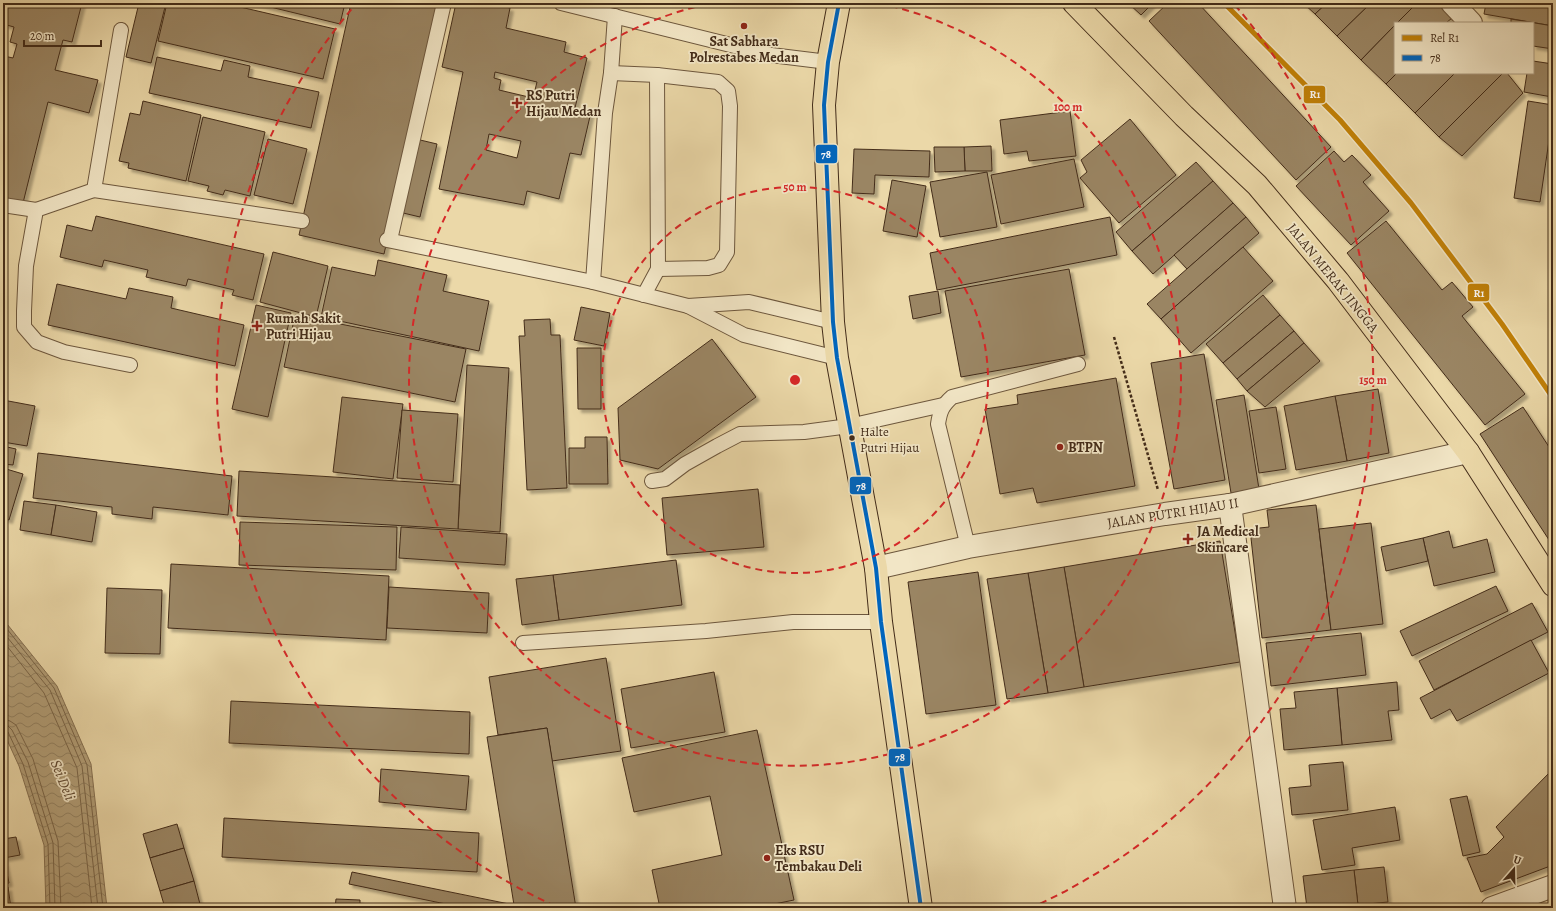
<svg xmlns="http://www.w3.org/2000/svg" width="1556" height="911" font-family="Alegreya,serif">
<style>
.water{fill:url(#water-waves);stroke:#867051}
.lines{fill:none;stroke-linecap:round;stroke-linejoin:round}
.shore{stroke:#7a6548;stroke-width:1}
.building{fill:#9a8563;stroke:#432c19;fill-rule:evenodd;filter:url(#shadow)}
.lane-casing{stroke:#6d573d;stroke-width:16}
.street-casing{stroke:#6d573d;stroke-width:24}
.primary-casing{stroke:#432c19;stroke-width:24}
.path{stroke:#432c19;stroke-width:2.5;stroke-dasharray:3 2;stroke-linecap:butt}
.lane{stroke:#f2e6c6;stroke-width:14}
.street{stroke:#f2e6c6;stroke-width:22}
.primary{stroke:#ebd8a8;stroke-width:22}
.bus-1-casing{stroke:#f2e6c6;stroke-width:7}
.bus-1{stroke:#0065bd;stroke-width:4}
.rail-1-casing{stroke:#f2e6c6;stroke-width:8}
.rail-1{stroke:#c18108;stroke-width:5}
.ring{fill:none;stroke:#d62828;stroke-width:2;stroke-dasharray:7 5}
.poi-dot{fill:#8f2418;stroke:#f2e6c6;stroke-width:1.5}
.bus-dot{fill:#432c19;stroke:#f2e6c6;stroke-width:1.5}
.labels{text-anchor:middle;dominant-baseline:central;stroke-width:3.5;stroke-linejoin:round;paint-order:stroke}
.bus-label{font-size:13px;fill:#432c19;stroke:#f2e6c6;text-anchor:start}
.poi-label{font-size:14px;font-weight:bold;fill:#432c19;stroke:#f2e6c6;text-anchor:start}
.street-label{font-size:14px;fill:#432c19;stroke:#f2e6c6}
.water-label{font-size:15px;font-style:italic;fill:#5f4830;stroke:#f2e6c6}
.centre{fill:#d62828;stroke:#f2e6c6;stroke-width:2}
.ring-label{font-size:12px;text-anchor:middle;font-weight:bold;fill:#d62828;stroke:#f2e6c6;stroke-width:3.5;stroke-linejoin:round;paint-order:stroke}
.line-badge{stroke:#f2e6c6;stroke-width:1.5}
.badge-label{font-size:11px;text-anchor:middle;font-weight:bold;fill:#fff}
</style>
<defs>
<pattern id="water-waves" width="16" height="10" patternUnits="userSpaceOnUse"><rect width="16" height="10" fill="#b29e77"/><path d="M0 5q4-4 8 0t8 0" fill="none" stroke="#928161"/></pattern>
<filter id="shadow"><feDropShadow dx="3.5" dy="3.5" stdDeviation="1" flood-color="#0004"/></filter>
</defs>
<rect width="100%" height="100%" fill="#ebd8a8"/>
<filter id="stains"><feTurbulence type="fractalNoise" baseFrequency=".005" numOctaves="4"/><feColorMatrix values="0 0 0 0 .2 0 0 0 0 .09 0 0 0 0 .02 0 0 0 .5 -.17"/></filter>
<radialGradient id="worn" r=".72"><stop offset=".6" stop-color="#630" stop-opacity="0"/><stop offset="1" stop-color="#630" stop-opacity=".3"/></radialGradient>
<polygon class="water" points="3,619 57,686 91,764 107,908 46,908 44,845 19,766 3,731"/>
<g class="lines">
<g class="shore">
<polyline points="3,624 54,688 87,765 103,908"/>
<polyline points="3,632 50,690 82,766 98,908"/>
<polyline points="3,641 44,693 77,768 92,908"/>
<polyline points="3,719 10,721 16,725 33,759 58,841 61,908"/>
<polyline points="3,725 8,726 12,730 28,762 53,843 55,908"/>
<polyline points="3,730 8,732 23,764 48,844 50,908"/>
</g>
</g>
<g class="building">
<polygon points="3,3 82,3 72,42 63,40 55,70 98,80 89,113 48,102 23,203 3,198 3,61 4,56 13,58 17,44 10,42 14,27 3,24"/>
<polygon points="139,3 166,3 151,63 126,57"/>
<polygon points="167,3 223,3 335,29 323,79 158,41"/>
<polygon points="254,3 345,3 340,24"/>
<polygon points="351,3 441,3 384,254 299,235"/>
<path d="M 456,3 L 487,3 L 510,8 L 506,28 L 566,42 L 564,52 L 587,58 L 575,108 L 591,112 L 581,155 L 570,153 L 559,199 L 527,191 L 524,205 L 439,189 L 463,72 L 442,67 ZM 495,72 L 537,82 L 533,98 L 499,90 L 501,80 L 494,78 ZM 489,134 L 521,141 L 517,158 L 486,150 Z"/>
<polygon points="1128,3 1153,3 1141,15"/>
<polygon points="1168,3 1198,3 1331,147 1296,180 1149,21"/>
<polygon points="1303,3 1327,3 1315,14"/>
<polygon points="1327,3 1371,3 1337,36 1315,14"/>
<polygon points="1371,3 1417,3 1397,23 1395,23 1395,25 1361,60 1337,36"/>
<polygon points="1417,3 1437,3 1452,18 1446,23 1397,23"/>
<polygon points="1486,3 1553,3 1553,26 1484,14"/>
<polygon points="1511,19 1553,26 1553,49 1533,46 1533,23 1511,23"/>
<polygon points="1395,25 1395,73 1397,73 1386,84 1361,60"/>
<polygon points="157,57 221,71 224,60 250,66 248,77 319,92 311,128 149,93"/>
<polygon points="1533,61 1553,64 1552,97 1524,92 1527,73 1533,73"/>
<polygon points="1397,73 1455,73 1415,113 1386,84"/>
<polygon points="1455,73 1503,73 1439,137 1415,113"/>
<polygon points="1503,73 1507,73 1523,93 1462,156 1439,137"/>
<polygon points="143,101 201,115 186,181 128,168 129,163 119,161 130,113 140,115"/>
<polygon points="1528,101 1553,105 1553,113 1540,202 1514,198"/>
<polygon points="1070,111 1076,156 1029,161 1027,151 1004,154 1000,120"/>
<polygon points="203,117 265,132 250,196 225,190 223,195 207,191 209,186 188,181"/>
<polygon points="1130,119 1176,175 1119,223 1080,178 1087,172 1081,160"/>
<polygon points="268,139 307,149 293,204 254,195"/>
<polygon points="416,139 437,144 420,217 399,212"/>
<polygon points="991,146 992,171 965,171 964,147"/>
<polygon points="934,147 964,147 965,171 935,172"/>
<polygon points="854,149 930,151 929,177 875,175 874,194 852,193"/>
<polygon points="1334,151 1344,162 1352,155 1371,175 1363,182 1389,211 1351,245 1296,186"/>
<polygon points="1074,159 1084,207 1001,224 991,175"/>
<polygon points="1196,162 1213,181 1132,251 1116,232"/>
<polygon points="987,172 997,227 940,237 930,182"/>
<polygon points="892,180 926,186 917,237 883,231"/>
<polygon points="1213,181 1233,203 1153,274 1132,251"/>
<polygon points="1233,203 1246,217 1187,269 1174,255"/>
<polygon points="96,216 264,254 253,300 232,295 234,290 188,279 186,286 146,277 148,270 104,260 102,267 60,257 67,225 92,231"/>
<polygon points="1110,217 1117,255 937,290 930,253"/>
<polygon points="1246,217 1259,233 1161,319 1147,304"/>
<polygon points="1386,221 1442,290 1452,282 1473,307 1462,316 1525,394 1485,425 1347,253"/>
<polygon points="1243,247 1273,281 1191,353 1161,319"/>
<polygon points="273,252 328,266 316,317 260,302"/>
<polygon points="378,260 447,275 443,291 489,301 479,351 321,317 332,267 375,276"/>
<polygon points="1069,269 1085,355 961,377 945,291"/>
<polygon points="57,284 126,299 129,288 173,297 171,308 244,325 235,366 48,325"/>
<polygon points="938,291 941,313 913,319 909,296"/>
<polygon points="1263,295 1280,315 1223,363 1206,344"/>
<polygon points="256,305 291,313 268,417 232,409"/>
<polygon points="581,307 610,313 604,346 574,340"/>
<polygon points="295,315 466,349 455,402 284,367"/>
<polygon points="1280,315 1294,331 1237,379 1223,363"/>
<polygon points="550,319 551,335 560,335 567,488 527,490 519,336 525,336 524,320"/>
<polygon points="1294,331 1304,343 1247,391 1237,379"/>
<polygon points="712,339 756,397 658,469 620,460 618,408"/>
<polygon points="1304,343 1320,361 1265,407 1247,391"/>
<polygon points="577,348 601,348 601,409 578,409"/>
<polygon points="1204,354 1225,480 1174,489 1151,363"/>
<polygon points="467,365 509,368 500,532 458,529"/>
<polygon points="1116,378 1135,486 1037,503 1033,488 1000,494 985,409 1018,404 1017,395"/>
<polygon points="1378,389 1389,453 1347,461 1335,396"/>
<polygon points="1244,395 1259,489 1231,493 1216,400"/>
<polygon points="1335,396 1347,461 1296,470 1284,406"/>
<polygon points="342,397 403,404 393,479 333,472"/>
<polygon points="3,400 35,406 27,446 3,442"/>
<polygon points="1276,407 1286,469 1259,473 1249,411"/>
<polygon points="1523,407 1553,453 1553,546 1480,434"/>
<polygon points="402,410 458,414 453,482 397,478"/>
<polygon points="585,437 607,437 608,484 569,484 569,448 585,448"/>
<polygon points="3,446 16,449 13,465 3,464"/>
<polygon points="38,453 232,476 228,515 153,507 152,519 112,514 112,507 33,498"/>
<polygon points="3,468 23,474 9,520 3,518"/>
<polygon points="239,471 460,485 458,529 237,516"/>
<polygon points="758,489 764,547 667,555 662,498"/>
<polygon points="24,501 56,505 51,535 20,530"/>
<polygon points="56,505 97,512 92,542 51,535"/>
<polygon points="1316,505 1331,630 1262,638 1250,529 1269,527 1267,510"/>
<polygon points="240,522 397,527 396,570 239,565"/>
<polygon points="1371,523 1383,624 1331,630 1319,529"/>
<polygon points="401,527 507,534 505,565 399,558"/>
<polygon points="1449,531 1453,548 1487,539 1495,572 1434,586 1423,538"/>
<polygon points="1423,538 1428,561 1386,571 1381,547"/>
<polygon points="1220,541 1240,662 1084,687 1064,567"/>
<polygon points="676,560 682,605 559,620 553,575"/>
<polygon points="171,564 389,576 386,640 168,628"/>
<polygon points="1064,567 1084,687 1048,693 1028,573"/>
<polygon points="978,572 996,705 926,714 908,582"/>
<polygon points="1028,573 1048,693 1007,699 987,579"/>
<polygon points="553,575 559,620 522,625 516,579"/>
<polygon points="1496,586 1508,611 1412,656 1400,631"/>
<polygon points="389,587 489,593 487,633 387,628"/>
<polygon points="107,588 162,590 160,654 105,653"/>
<polygon points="1532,603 1548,632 1434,690 1419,661"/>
<polygon points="1361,633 1366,675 1271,686 1266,643"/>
<polygon points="1531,640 1549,673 1457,721 1450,709 1431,719 1420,698"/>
<polygon points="606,658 621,751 552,761 547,728 498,735 489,677"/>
<polygon points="714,672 725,732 631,748 621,689"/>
<polygon points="1397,682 1399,710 1388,711 1392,740 1342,745 1337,688"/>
<polygon points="1337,688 1342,745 1284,750 1280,709 1296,708 1294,692"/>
<polygon points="231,701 470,712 469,754 229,743"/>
<polygon points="547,728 576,908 465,908 349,884 352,872 514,905 487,737"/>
<polygon points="757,730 794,900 755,908 660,908 652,870 722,855 710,796 634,812 622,758"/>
<polygon points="1343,762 1348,810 1292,815 1289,788 1311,786 1309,765"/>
<polygon points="381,769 469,776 466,810 379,802"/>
<polygon points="1553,769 1553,865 1481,892 1467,858 1487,854 1504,837 1496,827"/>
<polygon points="1467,796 1480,852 1463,856 1450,799"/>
<polygon points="1395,807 1400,840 1352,848 1355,865 1322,870 1313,820"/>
<polygon points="224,818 479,833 477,872 222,857"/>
<polygon points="177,824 184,848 150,858 143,834"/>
<polygon points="16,837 20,855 4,858 9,883 3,885 3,839"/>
<polygon points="184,848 194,881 160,891 150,858"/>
<polygon points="1384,867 1388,902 1358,905 1354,870"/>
<polygon points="1354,870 1358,905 1336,908 1307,908 1303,876"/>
<polygon points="194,881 201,908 165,908 160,891"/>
<polygon points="8,887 11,908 3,908 3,888"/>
<polygon points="336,899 360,900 360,908 335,908"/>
</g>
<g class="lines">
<g class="lane-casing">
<g id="lane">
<polyline points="561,3 771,55 828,62"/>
<polyline points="121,30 94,190 36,210 26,266 24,311 24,327 37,342 64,352 130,365"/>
<polyline points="611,73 657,75 658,269 644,295"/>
<polyline points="657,75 718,82 728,91 730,106 727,252 719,265 708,268 658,269"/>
<polyline points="94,190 302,221"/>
<polyline points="3,205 36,210"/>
<polyline points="387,240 593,282 688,306 749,302 833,322"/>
<polyline points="390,240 444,3"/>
<polyline points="593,282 605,113 611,73 615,16"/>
<polyline points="688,306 744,335 837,358"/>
<polyline points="652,481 665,479 685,464 717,446 740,434 804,432 849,426 943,405"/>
<path d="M 968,547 L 938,424 C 940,411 942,406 952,397 L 1078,364"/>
<polyline points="523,643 706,631 793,622 881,622"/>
</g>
</g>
<g class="street-casing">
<g id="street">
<polyline points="1452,3 1471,23"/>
<polyline points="1230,505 1285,908"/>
<polyline points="876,568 968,547 1165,514 1230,505 1468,452"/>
<polyline points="1492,908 1553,886"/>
</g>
</g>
<g class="primary-casing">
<g id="primary">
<polyline points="839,3 828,62 824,105 833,322 837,358 876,568 881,622 921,908"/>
<polyline points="1074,3 1184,116 1257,185 1338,281 1468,452 1553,585"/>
</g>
</g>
<polyline class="path" points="1114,337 1158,490"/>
<use href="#lane" class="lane"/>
<use href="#street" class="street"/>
<use href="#primary" class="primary"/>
<g class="bus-1-casing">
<polyline id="bus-1" points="839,3 828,62 824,105 833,322 837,358 876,568 881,622 921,908"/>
</g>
<use href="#bus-1" class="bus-1"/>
<g class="rail-1-casing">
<polyline id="rail-1" points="1224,3 1340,120 1411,203 1502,324 1553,398"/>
</g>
<use href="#rail-1" class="rail-1"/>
</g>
<g class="ring">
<circle cx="795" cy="380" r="193"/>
<path d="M879 3A386 386 0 1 1 711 3"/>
<path d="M555 906A578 578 0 0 1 355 5M1235 5A578 578 0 0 1 1035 906"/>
</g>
<g class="poi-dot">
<circle cx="744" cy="26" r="4"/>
<path d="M515 97h4v4h4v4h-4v4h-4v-4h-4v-4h4z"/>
<path d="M255 320h4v4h4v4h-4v4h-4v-4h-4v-4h4z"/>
<circle cx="1060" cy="447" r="4"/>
<path d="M1186 533h4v4h4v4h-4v4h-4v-4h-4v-4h4z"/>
<circle cx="767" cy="858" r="4"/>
</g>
<circle class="bus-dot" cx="852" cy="438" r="3.5"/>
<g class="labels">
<g class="bus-label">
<text x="860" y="431">Halte<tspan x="860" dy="16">Putri Hijau</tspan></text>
</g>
<g class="poi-label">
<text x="744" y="41" text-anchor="middle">Sat Sabhara<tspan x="744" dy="16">Polrestabes Medan</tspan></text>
<text x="526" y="95">RS Putri<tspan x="526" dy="16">Hijau Medan</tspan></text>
<text x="266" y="318">Rumah Sakit<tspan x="266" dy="16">Putri Hijau</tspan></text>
<text x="1068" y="447">BTPN</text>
<text x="1197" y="531">JA Medical<tspan x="1197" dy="16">Skincare</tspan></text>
<text x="775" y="850">Eks RSU<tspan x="775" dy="16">Tembakau Deli</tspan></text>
</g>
<g class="street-label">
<text transform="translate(1333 278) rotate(51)">JALAN MERAK JINGGA</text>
<text transform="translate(1173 513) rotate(-9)">JALAN PUTRI HIJAU II</text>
</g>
<g class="water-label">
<text transform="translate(63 780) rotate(68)">Sei Deli</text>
</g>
</g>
<circle cx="795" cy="380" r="6" class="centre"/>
<g class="ring-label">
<text x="1068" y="111">100 m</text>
<text x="795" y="191">50 m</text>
<text x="1373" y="384">150 m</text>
</g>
<g class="line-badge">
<rect x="1303" y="85" width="23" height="19" rx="4" fill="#c18108"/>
<rect x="815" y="144" width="23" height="20" rx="4" fill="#0065bd"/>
<rect x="1467" y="283" width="23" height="19" rx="4" fill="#c18108"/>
<rect x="849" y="476" width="23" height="19" rx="4" fill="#0065bd"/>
<rect x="888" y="748" width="23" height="19" rx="4" fill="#0065bd"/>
</g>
<g class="badge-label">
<text x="1315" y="98">R1</text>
<text x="826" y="158">78</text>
<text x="1479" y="297">R1</text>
<text x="861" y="490">78</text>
<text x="900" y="761">78</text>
</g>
<rect width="1556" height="911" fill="none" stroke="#ebd8a8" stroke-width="16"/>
<rect x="4" y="4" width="1548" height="903" fill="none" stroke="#432c19" stroke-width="2"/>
<rect x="8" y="8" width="1540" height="895" fill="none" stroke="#432c19"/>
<rect x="1394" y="22" width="140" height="52" fill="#f2e6c6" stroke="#ac9c81"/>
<rect x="1402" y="35" width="20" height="6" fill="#c18108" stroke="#ac9c81"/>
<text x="1430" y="42" font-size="12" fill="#432c19">Rel R1</text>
<rect x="1402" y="55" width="20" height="6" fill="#0065bd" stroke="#ac9c81"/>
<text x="1430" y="62" font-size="12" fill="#432c19">78</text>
<g transform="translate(1514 869) rotate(20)" stroke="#f2e6c6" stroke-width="3" paint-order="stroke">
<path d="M0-3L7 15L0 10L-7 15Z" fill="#432c19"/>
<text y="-6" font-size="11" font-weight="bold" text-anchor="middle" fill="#432c19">U</text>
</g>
<path d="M24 40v6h77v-6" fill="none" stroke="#432c19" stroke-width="2"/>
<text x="30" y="40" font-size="12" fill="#432c19" stroke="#f2e6c6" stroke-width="3" paint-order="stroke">20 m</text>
<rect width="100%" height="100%" filter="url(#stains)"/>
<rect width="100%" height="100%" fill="url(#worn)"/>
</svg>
